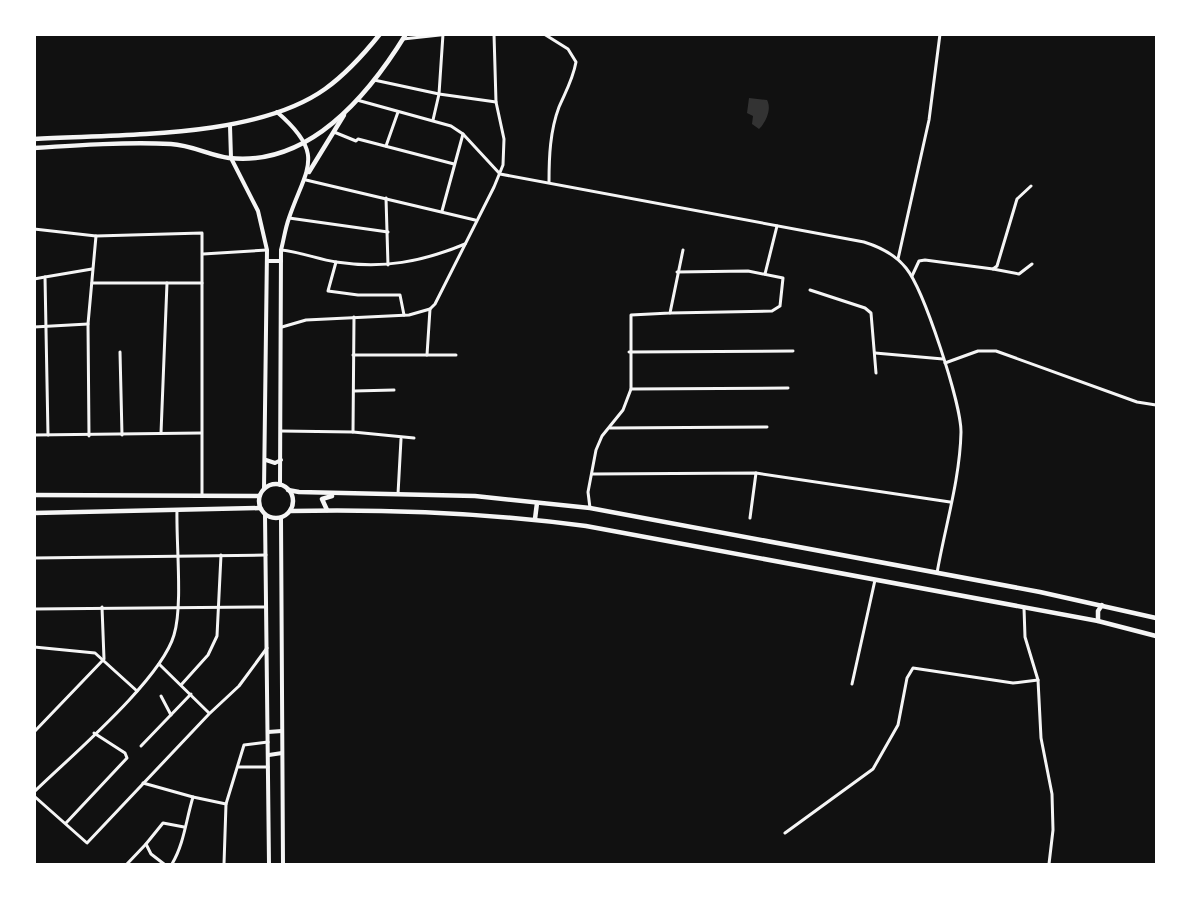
<svg xmlns="http://www.w3.org/2000/svg" width="1191" height="899" font-family="Lato,sans-serif">
<style>
.water{fill:#333}
.lines{fill:none;stroke-linecap:round;stroke-linejoin:round}
.minor{stroke:#f5f5f5;stroke-width:3}
.secondary{stroke:#f5f5f5;stroke-width:4}
.primary{stroke:#f5f5f5;stroke-width:4.5}
</style>
<rect width="100%" height="100%" fill="#111"/>
<path class="water" d="M 749,98 L 767,100 C 772,109 766,122 759,129 L 752,124 L 753,116 L 747,113 Z"/>
<g class="lines">
<g class="minor">
<path d="M 544,34 L 568,49 L 576,62 C 573,79 566,91 559,107 C 550,131 549,157 549,182"/>
<polyline points="403,39 449,34"/>
<polyline points="374,80 439,94 496,102"/>
<path d="M 357,100 L 451,126 L 463,134 L 500,174 L 864,242 C 880,247 895,254 906,268 C 924,290 961,403 961,432 C 960,479 945,527 937,573"/>
<polyline points="433,120 439,94 443,34"/>
<polyline points="334,132 356,141 358,139 454,164"/>
<polyline points="386,146 398,112"/>
<polyline points="306,180 475,220"/>
<polyline points="386,198 388,265"/>
<polyline points="442,211 463,134"/>
<polyline points="289,218 388,232"/>
<polyline points="34,229 96,236 202,233 202,495"/>
<path d="M 281,250 C 300,252 318,259 336,262 C 383,269 422,262 465,244"/>
<polyline points="203,254 267,250"/>
<polyline points="898,259 929,120 940,34"/>
<polyline points="336,262 328,291 358,295 400,295 404,315"/>
<polyline points="993,269 1019,274 1032,264"/>
<polyline points="765,274 777,226"/>
<polyline points="912,276 919,261 925,260 993,269 997,266 1017,199 1031,186"/>
<polyline points="34,279 45,277"/>
<polyline points="92,283 202,283"/>
<polyline points="810,290 865,308 871,313 876,373"/>
<polyline points="670,313 772,311 780,306 783,278 748,271 677,272"/>
<polyline points="34,327 88,324"/>
<polyline points="282,327 306,320 409,315 430,309 435,304 494,187 503,165 504,139 496,102 494,34"/>
<polyline points="120,352 122,435"/>
<polyline points="629,352 793,351"/>
<polyline points="875,353 943,359"/>
<polyline points="353,355 456,355"/>
<polyline points="427,355 430,309"/>
<polyline points="945,363 978,351 996,351 1137,402 1156,405"/>
<polyline points="631,389 788,388"/>
<polyline points="354,391 394,390"/>
<polyline points="610,428 767,427"/>
<polyline points="281,431 353,432 414,438"/>
<polyline points="353,432 354,317"/>
<polyline points="161,433 167,283"/>
<polyline points="34,435 201,433"/>
<polyline points="48,435 45,277 92,269"/>
<polyline points="89,436 88,324 96,236"/>
<polyline points="592,474 756,473 950,502"/>
<polyline points="398,494 401,439"/>
<polyline points="590,508 588,492 596,450 602,436 623,410 631,389 631,315 670,313 683,250"/>
<polyline points="750,518 756,473"/>
<polyline points="34,558 266,555"/>
<polyline points="1024,608 1025,637 1038,680 1041,738 1052,794 1053,830 1049,864"/>
<polyline points="34,609 266,607"/>
<polyline points="34,647 95,653 137,691"/>
<polyline points="159,664 209,713"/>
<polyline points="852,684 875,580"/>
<polyline points="181,685 208,655 217,636 221,555"/>
<polyline points="161,696 171,715"/>
<polyline points="34,732 104,659 102,607"/>
<polyline points="141,746 191,694"/>
<polyline points="239,767 268,767"/>
<path d="M 143,783 L 193,797 C 186,820 184,844 172,864"/>
<path d="M 34,792 C 71,756 161,680 174,635 C 183,606 176,543 177,510"/>
<polyline points="34,796 87,843 209,714 239,686 267,648"/>
<polyline points="193,797 226,804 224,864"/>
<polyline points="226,804 244,745 268,742"/>
<polyline points="66,823 127,758 125,753 94,733"/>
<polyline points="785,833 873,769 898,725 907,678 913,668 1013,683 1038,680"/>
<polyline points="127,864 146,844"/>
<polyline points="164,864 151,854 146,844 163,823 184,827"/>
</g>
<g class="secondary">
<path d="M 277,112 C 327,155 306,168 289,218 C 285,229 284,239 281,250 L 280,485"/>
<polyline points="230,126 231,158 258,211 267,250 264,489"/>
<polyline points="268,261 281,261"/>
<polyline points="266,460 275,463 281,460"/>
<polyline points="265,515 269,864"/>
<polyline points="281,518 283,864"/>
<polyline points="268,732 282,731"/>
<polyline points="269,755 282,753"/>
</g>
<g class="primary">
<path d="M 34,139 C 119,134 255,139 325,89 C 346,74 364,54 380,34"/>
<path d="M 34,148 C 80,145 126,142 171,144 C 191,145 209,155 229,158 C 309,167 368,96 406,34"/>
<polyline points="309,172 344,115"/>
<circle cx="276" cy="501" r="17"/>
<polyline points="288,490 299,492 475,496 590,508 1040,592 1156,618"/>
<polyline points="34,495 259,496"/>
<polyline points="327,510 322,499 332,496"/>
<path d="M 290,511 C 389,509 488,513 586,526 L 1098,621 L 1156,636"/>
<polyline points="34,513 260,508"/>
<polyline points="535,519 537,503"/>
<polyline points="1098,621 1098,611 1102,605"/>
</g>
</g>
<rect width="1191" height="899" fill="none" stroke="#ffffff" stroke-width="72"/>
</svg>
